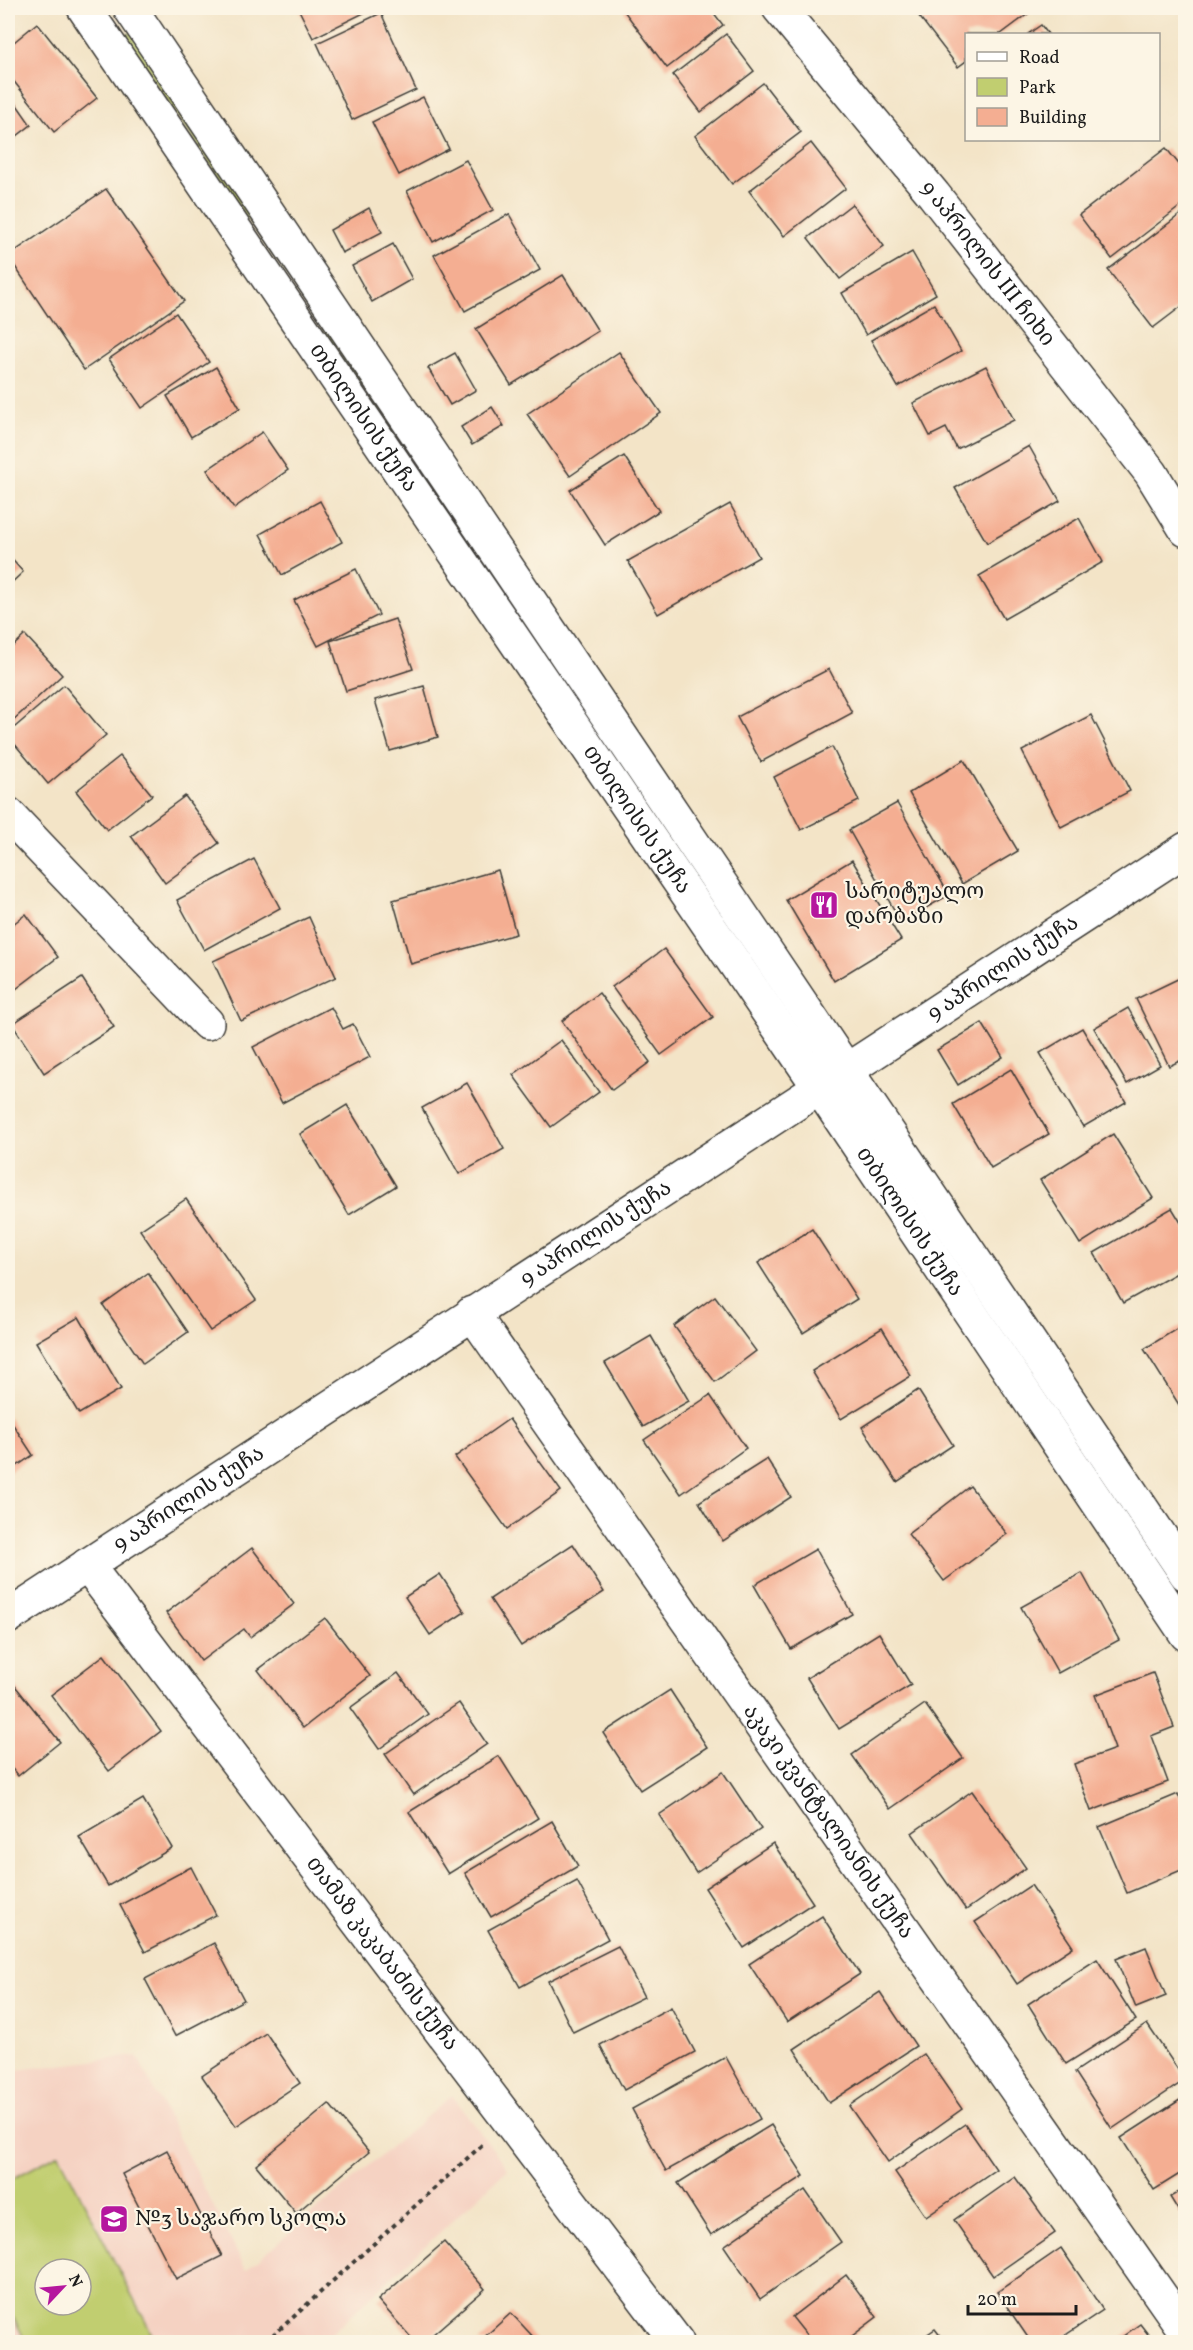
<svg xmlns="http://www.w3.org/2000/svg" width="1193" height="2350" font-family="Vollkorn,'Noto Serif Georgian',serif">
<style>
.built{fill:#f5d2c2;fill-rule:evenodd}
.green{fill:#c1ce70;stroke:#6e7546;stroke-width:1.5;fill-rule:evenodd}
.building{fill:#f4ae92}
.lines{fill:none;stroke-linecap:round;stroke-linejoin:round}
.minor-casing{stroke:#3c3a36;stroke-width:36}
.tertiary-casing{stroke:#3c3a36;stroke-width:36}
.path{stroke:#3c3a36;stroke-width:4;stroke-dasharray:4.5 4.5;stroke-linecap:butt}
.minor{stroke:#fff;stroke-width:33}
.tertiary{stroke:#fff;stroke-width:33}
.labels{text-anchor:middle;dominant-baseline:central;stroke-width:4.5;stroke-linejoin:round;paint-order:stroke}
.street-label{font-size:22px;fill:#1c1c1c;stroke:#fcf5e5}
.poi-label{font-size:22px;fill:#1c1c1c;stroke:#fcf5e5;text-anchor:start}
</style>
<rect width="100%" height="100%" fill="#fcf5e5"/>
<filter id="ink" filterUnits="userSpaceOnUse"><feTurbulence type="fractalNoise" baseFrequency=".0167" numOctaves="2"/><feDisplacementMap in="SourceGraphic" scale="12" xChannelSelector="R" yChannelSelector="G"/><feConvolveMatrix kernelMatrix="1 2 1 2 8 2 1 2 1" color-interpolation-filters="sRGB"/></filter>
<filter id="wash" filterUnits="userSpaceOnUse"><feTurbulence type="fractalNoise" baseFrequency=".008" numOctaves="4" result="noise"/><feDisplacementMap in="SourceGraphic" scale="24" xChannelSelector="R" yChannelSelector="G"/><feGaussianBlur stdDeviation="1.35" result="paint"/><feColorMatrix in="noise" values="0 0 0 0 0 0 0 0 0 0 0 0 0 0 0 0 0 1.4 0 .05"/><feComposite in="paint" operator="in"/></filter>
<g filter="url(#wash)">
<rect width="100%" height="100%" fill="#f3e4c7"/>
<path class="built" d="M 137,2056 L 246,2270 L 452,2095 L 508,2169 L 322,2342 L 8,2342 L 8,2071 ZM 45,2269 L 81,2269 L 81,2305 L 45,2305 Z"/>
<g class="green">
<polygon points="131,32 778,999 124,37"/>
<path d="M 59,2154 L 156,2342 L 26,2342 L 8,2307 L 8,2181 ZM 45,2269 L 81,2269 L 81,2305 L 45,2305 Z"/>
</g>
<g id="blocks">
<g class="building">
<polygon points="298,8 369,8 370,10 313,38"/>
<polygon points="628,8 710,8 723,25 667,68 624,11"/>
<polygon points="927,8 1036,8 1001,34 966,34 966,61 958,67 918,15"/>
<polygon points="381,13 416,90 352,120 317,43"/>
<polygon points="37,23 97,98 54,132 8,74 8,47"/>
<polygon points="1041,25 1048,34 1028,34"/>
<polygon points="726,34 754,71 701,112 673,75"/>
<polygon points="763,83 801,132 732,184 695,136"/>
<polygon points="8,92 31,125 8,143"/>
<polygon points="423,97 449,149 399,175 372,122"/>
<polygon points="811,143 846,188 784,236 749,191"/>
<polygon points="1166,148 1186,173 1186,202 1112,259 1079,215"/>
<polygon points="466,160 493,210 433,242 407,191"/>
<polygon points="106,189 184,301 84,370 8,256"/>
<polygon points="852,204 884,246 840,279 808,238"/>
<polygon points="369,208 382,232 342,253 330,230"/>
<polygon points="1186,210 1186,303 1153,328 1108,270"/>
<polygon points="509,214 540,270 465,311 434,255"/>
<polygon points="393,244 412,279 372,302 352,266"/>
<polygon points="912,252 936,294 866,335 842,293"/>
<polygon points="563,275 598,331 511,385 476,329"/>
<polygon points="934,304 961,351 898,387 871,340"/>
<polygon points="176,313 209,362 142,408 109,359"/>
<polygon points="619,352 661,413 570,476 527,414"/>
<polygon points="455,353 476,390 450,405 428,368"/>
<polygon points="986,366 1014,420 957,449 946,428 930,436 913,403"/>
<polygon points="216,367 240,408 191,437 167,396"/>
<polygon points="492,407 504,426 472,445 461,427"/>
<polygon points="262,432 288,470 234,508 207,470"/>
<polygon points="1029,446 1060,501 987,543 955,488"/>
<polygon points="624,456 659,511 605,545 570,490"/>
<polygon points="320,501 342,542 282,575 260,534"/>
<polygon points="730,504 759,557 658,614 628,561"/>
<polygon points="1079,518 1103,562 1004,619 979,576"/>
<polygon points="8,555 23,572 8,586"/>
<polygon points="356,569 379,615 318,646 294,600"/>
<polygon points="395,619 413,669 346,691 330,641"/>
<polygon points="25,635 62,675 8,725 8,651"/>
<polygon points="829,669 852,713 761,762 737,717"/>
<polygon points="64,685 106,735 48,784 8,736 8,733"/>
<polygon points="424,686 438,737 390,751 375,700"/>
<polygon points="1091,715 1130,791 1061,827 1022,751"/>
<polygon points="832,747 859,801 801,830 774,777"/>
<polygon points="120,756 152,795 107,830 76,791"/>
<polygon points="964,760 1018,851 962,884 909,793"/>
<polygon points="185,796 219,843 165,883 131,836"/>
<polygon points="897,803 949,895 901,922 849,830"/>
<polygon points="254,859 280,908 204,950 177,900"/>
<polygon points="852,860 901,940 834,981 786,900"/>
<polygon points="498,870 516,934 411,964 393,900"/>
<polygon points="26,914 58,957 8,995 8,928"/>
<polygon points="309,917 336,977 241,1021 213,961"/>
<polygon points="664,949 713,1017 661,1055 612,987"/>
<polygon points="1184,976 1186,1058 1169,1066 1136,999"/>
<polygon points="82,978 114,1027 44,1073 12,1024"/>
<polygon points="599,993 650,1062 612,1090 562,1021"/>
<polygon points="331,1007 343,1029 353,1024 370,1057 282,1103 253,1047"/>
<polygon points="1128,1008 1160,1065 1127,1084 1094,1028"/>
<polygon points="982,1023 1003,1057 958,1085 937,1050"/>
<polygon points="1082,1028 1126,1102 1083,1127 1040,1053"/>
<polygon points="561,1040 599,1092 551,1127 513,1075"/>
<polygon points="1011,1069 1049,1134 991,1168 953,1104"/>
<polygon points="467,1083 504,1149 459,1174 422,1108"/>
<polygon points="347,1105 396,1186 349,1215 300,1134"/>
<polygon points="1113,1134 1153,1198 1080,1244 1040,1180"/>
<polygon points="186,1199 256,1300 210,1331 140,1230"/>
<polygon points="1172,1208 1186,1231 1186,1268 1123,1303 1094,1253"/>
<polygon points="812,1229 857,1299 803,1333 758,1263"/>
<polygon points="148,1273 188,1332 143,1364 103,1305"/>
<polygon points="715,1296 756,1351 715,1382 674,1326"/>
<polygon points="79,1317 121,1389 79,1414 36,1342"/>
<polygon points="1186,1323 1186,1405 1181,1408 1144,1349"/>
<polygon points="882,1328 911,1376 841,1419 812,1371"/>
<polygon points="651,1336 689,1401 643,1427 605,1363"/>
<polygon points="918,1390 953,1445 897,1482 862,1427"/>
<polygon points="710,1395 746,1448 681,1494 644,1440"/>
<polygon points="8,1417 33,1455 8,1472"/>
<polygon points="509,1419 561,1491 507,1529 455,1457"/>
<polygon points="767,1459 791,1497 723,1541 699,1502"/>
<polygon points="970,1486 1007,1534 944,1581 908,1534"/>
<polygon points="573,1544 604,1592 521,1646 490,1599"/>
<polygon points="252,1548 294,1604 250,1637 244,1629 201,1661 166,1613"/>
<polygon points="816,1549 852,1614 791,1649 754,1585"/>
<polygon points="1082,1573 1119,1640 1058,1673 1021,1607"/>
<polygon points="440,1574 465,1612 430,1635 405,1597"/>
<polygon points="325,1618 370,1676 303,1728 258,1670"/>
<polygon points="879,1633 911,1685 839,1729 807,1678"/>
<polygon points="104,1655 161,1731 109,1771 51,1695"/>
<polygon points="398,1673 428,1714 379,1749 350,1708"/>
<polygon points="1153,1673 1174,1727 1151,1736 1168,1782 1091,1811 1074,1764 1115,1749 1095,1695"/>
<polygon points="8,1677 60,1742 18,1776 8,1764"/>
<polygon points="670,1690 707,1747 640,1790 603,1733"/>
<polygon points="459,1703 487,1744 413,1795 385,1754"/>
<polygon points="925,1704 963,1758 890,1809 852,1755"/>
<polygon points="499,1756 538,1818 448,1874 409,1812"/>
<polygon points="723,1772 761,1829 696,1873 659,1815"/>
<polygon points="972,1791 1026,1868 966,1910 912,1833"/>
<polygon points="1178,1794 1186,1813 1186,1868 1127,1893 1099,1827"/>
<polygon points="143,1799 172,1848 108,1886 79,1837"/>
<polygon points="552,1821 578,1866 491,1917 465,1873"/>
<polygon points="773,1843 813,1903 744,1948 705,1888"/>
<polygon points="191,1867 216,1915 145,1952 120,1905"/>
<polygon points="577,1881 608,1939 520,1987 488,1930"/>
<polygon points="1031,1885 1073,1947 1017,1984 975,1922"/>
<polygon points="822,1916 860,1974 787,2022 749,1964"/>
<polygon points="214,1943 244,2000 175,2036 145,1979"/>
<polygon points="618,1946 644,1997 573,2032 548,1981"/>
<polygon points="1146,1947 1166,1996 1136,2008 1116,1959"/>
<polygon points="1097,1959 1136,2020 1066,2064 1028,2004"/>
<polygon points="880,1992 916,2046 829,2103 794,2049"/>
<polygon points="671,2007 695,2052 624,2090 600,2045"/>
<polygon points="1147,2024 1185,2080 1112,2129 1075,2072"/>
<polygon points="266,2033 300,2083 236,2126 202,2076"/>
<polygon points="924,2054 962,2109 888,2162 849,2106"/>
<polygon points="726,2057 760,2119 666,2171 632,2109"/>
<polygon points="1186,2096 1186,2170 1154,2190 1121,2138"/>
<polygon points="329,2104 369,2152 296,2213 256,2165"/>
<polygon points="965,2124 996,2169 926,2217 895,2172"/>
<polygon points="771,2125 804,2176 711,2235 678,2183"/>
<polygon points="167,2150 222,2256 176,2279 122,2174"/>
<polygon points="1015,2177 1055,2233 993,2276 954,2220"/>
<polygon points="1186,2188 1186,2223 1170,2197"/>
<polygon points="805,2190 841,2242 760,2299 724,2246"/>
<polygon points="444,2242 485,2289 424,2342 415,2342 378,2300"/>
<polygon points="1061,2248 1103,2310 1055,2342 1031,2342 997,2292"/>
<polygon points="846,2275 877,2317 844,2342 812,2342 792,2317"/>
<polygon points="511,2313 538,2342 479,2342"/>
<polygon points="1140,2324 1154,2342 1115,2342"/>
<polygon points="935,2329 945,2342 916,2342"/>
</g>
</g>
</g>
<g filter="url(#ink)">
<use href="#blocks" fill-opacity="0" stroke="#3c3a36" stroke-width="1.5"/>
<g class="lines">
<g class="minor-casing">
<g id="minor">
<path id="s1" d="M 779,8 L 934,195 L 1151,473 L 1186,530"/>
<polyline points="8,814 207,1023"/>
<path id="s2" d="M 472,1313 L 1186,2332"/>
<path id="s3" d="M 87,1565 L 677,2342"/>
<path id="s4" d="M 8,1617 L 1186,849"/>
</g>
</g>
<g class="tertiary-casing">
<g id="tertiary">
<path id="s5" d="M 84,8 L 819,1087 L 1186,1634"/>
<polyline points="130,8 1186,1574"/>
</g>
</g>
<polyline class="path" points="266,2342 483,2144"/>
<use href="#minor" class="minor"/>
<use href="#tertiary" class="tertiary"/>
</g>
</g>
<defs>
<g id="restaurant-square" transform="scale(1.5)"><rect x="-9" y="-9" width="18" height="18" rx="4" fill="#b5179e" stroke="#fcf5e5"/><path d="M-5-6h1v4h1v-4h1v4h1v-4h1v5L-1.5 .5V6h-2V.5L-5-1ZM5-6V6H3V1.5H1.5Q1.5-4 5-6Z" fill="#fff"/></g>
<g id="school-square" transform="scale(1.5)"><rect x="-9" y="-9" width="18" height="18" rx="4" fill="#b5179e" stroke="#fcf5e5"/><path d="M0-5L7-2L0 1L-7-2ZM-4 1L0 2.5L4 1V4Q0 6-4 4Z" fill="#fff"/></g>
</defs>
<g fill-rule="evenodd">
<use href="#restaurant-square" x="824" y="905"/>
<use href="#school-square" x="114" y="2219"/>
</g>
<g class="labels">
<g class="street-label">
<text stroke="none"><textPath href="#s1" startOffset="330">9 აპრილის III ჩიხი</textPath></text>
<text stroke="none"><textPath href="#s5" startOffset="496">თბილისის ქუჩა</textPath></text>
<text stroke="none"><textPath href="#s5" startOffset="982">თბილისის ქუჩა</textPath></text>
<text stroke="none"><textPath href="#s4" startOffset="1188">9 აპრილის ქუჩა</textPath></text>
<text stroke="none"><textPath href="#s5" startOffset="1468">თბილისის ქუჩა</textPath></text>
<text stroke="none"><textPath href="#s4" startOffset="702">9 აპრილის ქუჩა</textPath></text>
<text stroke="none"><textPath href="#s4" startOffset="216">9 აპრილის ქუჩა</textPath></text>
<text stroke="none"><textPath href="#s2" startOffset="621">აკაკი კვანტალიანის ქუჩა</textPath></text>
<text stroke="none"><textPath href="#s3" startOffset="488">თამაზ კაკაბაძის ქუჩა</textPath></text>
</g>
<g class="poi-label">
<text x="845" y="892">სარიტუალო<tspan x="845" dy="25">დარბაზი</tspan></text>
<text x="135" y="2219">№3 საჯარო სკოლა</text>
</g>
</g>
<rect width="1193" height="2350" fill="none" stroke="#fcf5e5" stroke-width="30"/>
<rect x="965" y="33" width="195" height="108" fill="#fcf5e5" stroke="#a29e95" stroke-width="1.5"/>
<rect x="977" y="52" width="30" height="9" fill="#ffffff" stroke="#a29e95" stroke-width="1.5"/>
<text x="1019" y="63" font-size="18" fill="#1c1c1c">Road</text>
<rect x="977" y="78" width="30" height="18" fill="#c1ce70" stroke="#a29e95" stroke-width="1.5"/>
<text x="1019" y="93" font-size="18" fill="#1c1c1c">Park</text>
<rect x="977" y="108" width="30" height="18" fill="#f4ae92" stroke="#a29e95" stroke-width="1.5"/>
<text x="1019" y="123" font-size="18" fill="#1c1c1c">Building</text>
<g transform="translate(63 2287) rotate(64)"><circle r="28" fill="#fcf5e5" stroke="#a29e95" stroke-width="1.5"/>
<path d="M0-4.5L10 22L0 15L-10 22Z" fill="#b5179e"/>
<text y="-9" font-size="16" font-weight="bold" text-anchor="middle" fill="#1c1c1c">N</text>
</g>
<path d="M968 2305v9h108v-9" fill="none" stroke="#1c1c1c" stroke-width="3"/>
<text x="977" y="2305" font-size="18" fill="#1c1c1c" stroke="#fcf5e5" stroke-width="4.5" paint-order="stroke">20 m</text>
</svg>
